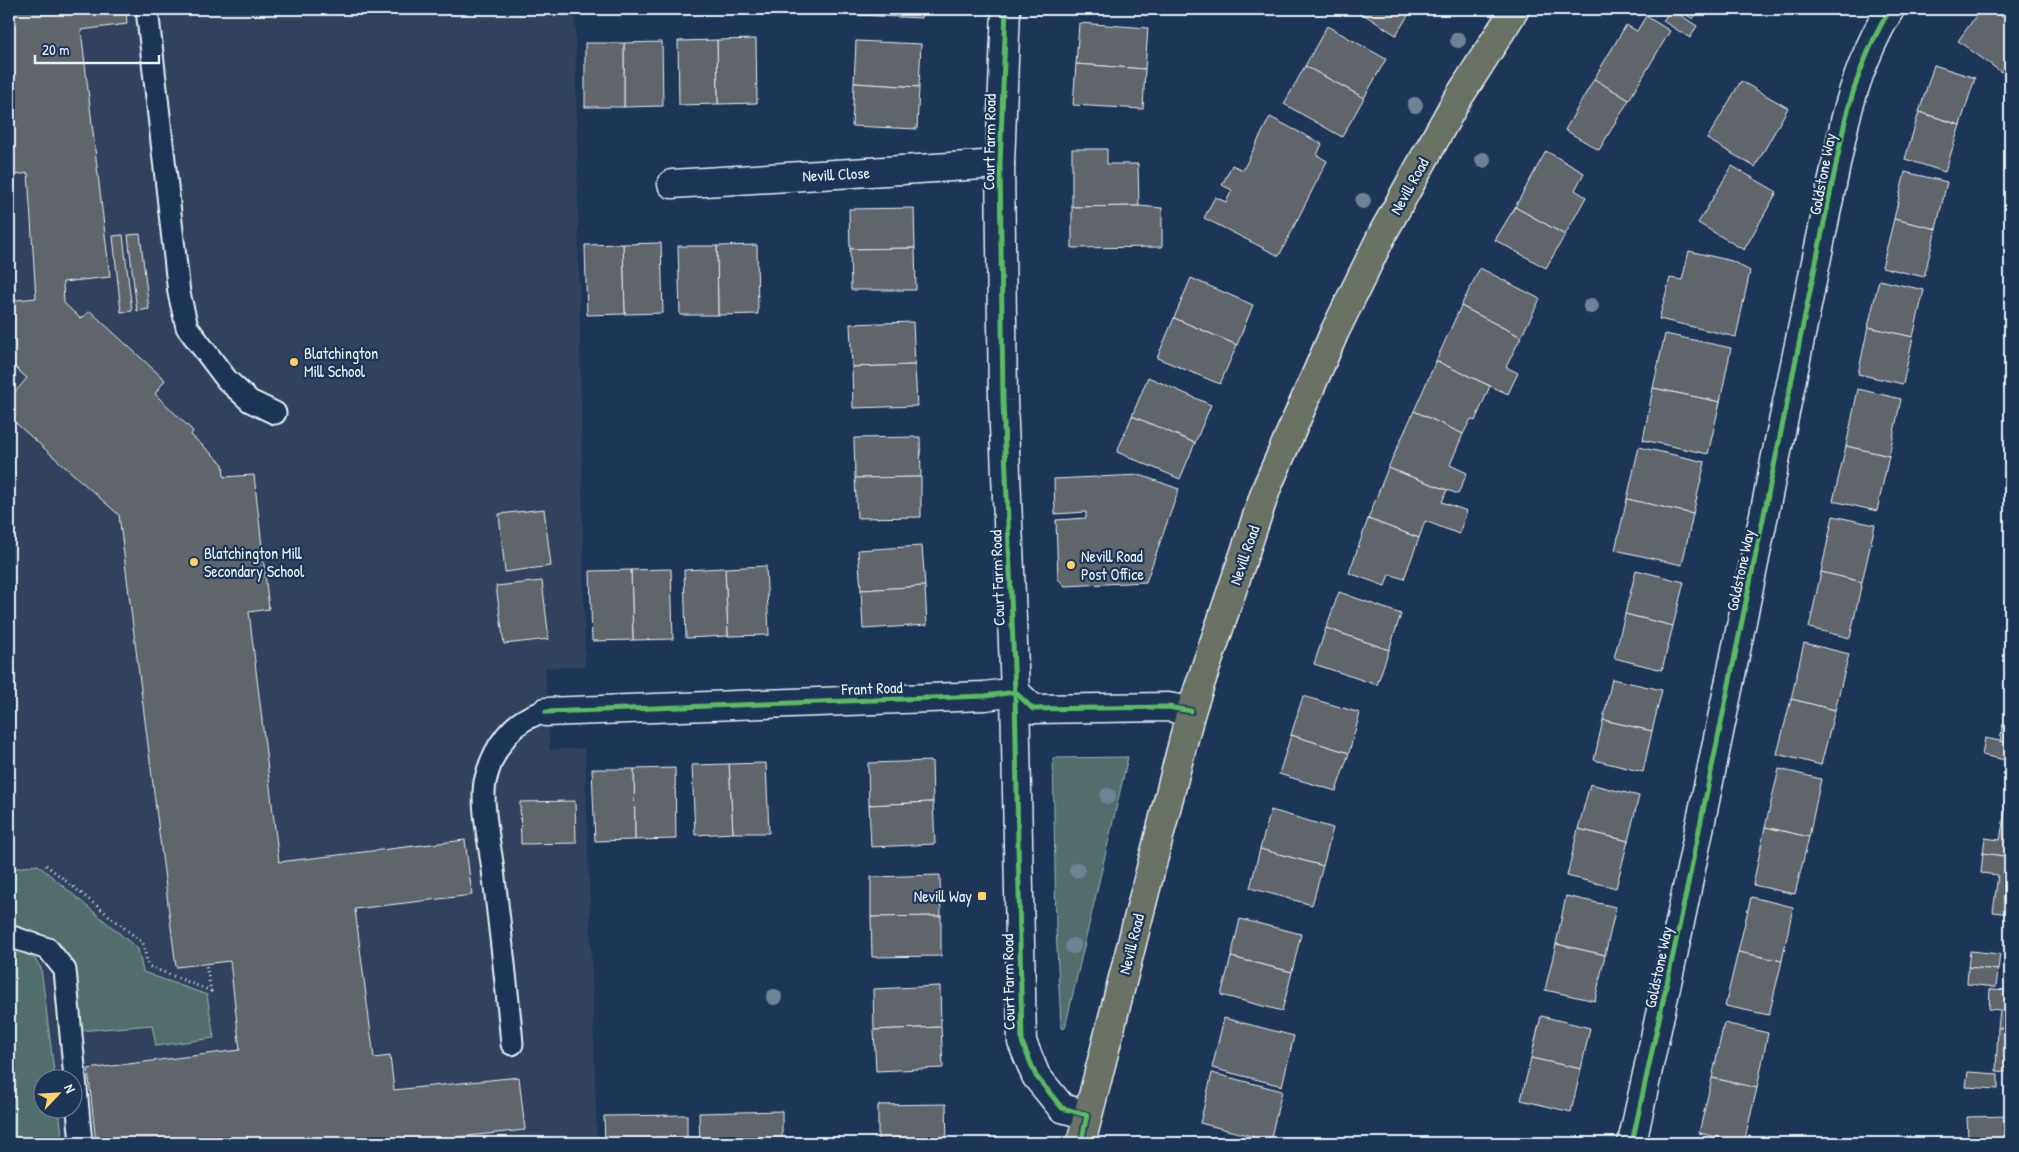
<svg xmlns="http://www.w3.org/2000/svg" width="2019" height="1152" font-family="'Patrick Hand',sans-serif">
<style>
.built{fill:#31435d;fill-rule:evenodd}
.green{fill:#516e6c;stroke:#9cb0b2}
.building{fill:#5f656a;stroke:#e8f1f8}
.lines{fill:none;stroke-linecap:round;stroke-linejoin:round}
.service-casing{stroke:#e8f1f8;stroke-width:25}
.minor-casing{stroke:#e8f1f8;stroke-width:31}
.primary-casing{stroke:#e8f1f8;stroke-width:31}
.path{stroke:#e8f1f8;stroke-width:3;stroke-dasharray:1 4;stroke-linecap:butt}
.service{stroke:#1d3557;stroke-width:21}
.minor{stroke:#1d3557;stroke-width:28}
.primary{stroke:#6a7165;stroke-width:28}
.cycleway-casing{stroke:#1d3557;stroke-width:8}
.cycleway{stroke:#5cba63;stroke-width:5}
.tree{fill:#708395}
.poi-dot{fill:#ffd166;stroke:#1d3557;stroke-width:2}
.labels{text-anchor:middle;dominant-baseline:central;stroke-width:4.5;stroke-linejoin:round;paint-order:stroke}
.street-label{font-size:16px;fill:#e8f1f8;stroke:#1d3557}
.poi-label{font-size:16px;fill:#e8f1f8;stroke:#1d3557;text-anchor:start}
</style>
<rect width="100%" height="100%" fill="#1d3557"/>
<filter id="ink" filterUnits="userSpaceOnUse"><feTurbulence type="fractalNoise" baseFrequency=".02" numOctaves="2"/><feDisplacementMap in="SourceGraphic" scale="10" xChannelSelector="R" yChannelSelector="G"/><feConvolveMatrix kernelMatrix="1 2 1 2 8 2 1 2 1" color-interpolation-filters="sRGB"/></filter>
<g filter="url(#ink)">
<path class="built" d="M 9,9 L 575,9 L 585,666 L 545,668 L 550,750 L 585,748 L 597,1143 L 9,1143 ZM 42,1080 L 72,1080 L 72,1110 L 42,1110 Z"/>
<g class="green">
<polygon points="1128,757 1065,1028 1063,1029 1061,1026 1056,929 1053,758"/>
<polygon points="38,865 138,949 143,972 207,995 214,1038 156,1046 152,1025 78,1031 64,949 58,941 9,923 9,869"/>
<polygon points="9,944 35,959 41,968 55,1079 42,1080 42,1110 59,1110 63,1143 9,1143"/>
</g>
<g class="building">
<polygon points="9,9 126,9 127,24 81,30 110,277 63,282 64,303 81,319 90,311 165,380 155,394 193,431 191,435 223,464 224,477 254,475 269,609 249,612 279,862 465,840 472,895 355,909 374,1058 390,1056 394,1090 519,1077 525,1130 420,1141 420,1143 96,1143 88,1069 240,1050 230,961 176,967 119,515 9,417 9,399 27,378 9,362 9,301 36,298 28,173 9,176 9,100 15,100 12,78 9,79"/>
<polygon points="858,9 921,9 921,18 858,15"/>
<polygon points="1355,9 1412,9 1396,35"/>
<polygon points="1671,9 1697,26 1690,38 1663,21"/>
<polygon points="1677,9 1699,9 1693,19"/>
<polygon points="1981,9 1991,9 2010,22 2010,60 2001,72 1958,41"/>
<polygon points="1991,9 2010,9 2010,22"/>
<polygon points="1646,16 1670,31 1629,100 1594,79 1626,25 1637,31"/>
<polygon points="1079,23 1148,28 1145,69 1076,64"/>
<polygon points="1327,26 1386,59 1364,98 1305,66"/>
<polygon points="756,39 757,103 718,104 717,40"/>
<polygon points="717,40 718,104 679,105 678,41"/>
<polygon points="856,41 921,44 919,87 854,83"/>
<polygon points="662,42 663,106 624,107 624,43"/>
<rect x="585" y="43" width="39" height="64"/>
<polygon points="1076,64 1145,69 1143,109 1073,105"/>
<polygon points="1934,65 1975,78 1960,125 1919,112"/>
<polygon points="1305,66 1364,98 1342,137 1284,104"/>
<polygon points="1594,79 1629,100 1599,150 1565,130"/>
<polygon points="1741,81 1788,108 1755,167 1707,139"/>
<polygon points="854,83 919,87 917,129 852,126"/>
<polygon points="1919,112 1960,125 1945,172 1905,159"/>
<polygon points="1270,117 1322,144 1317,155 1327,161 1279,256 1204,218 1215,197 1226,202 1232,190 1222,185 1232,165 1243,170"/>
<polygon points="1072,149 1107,149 1107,164 1138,164 1139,206 1072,207"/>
<polygon points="1546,151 1584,173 1575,190 1586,197 1565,235 1515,207"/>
<polygon points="1732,166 1777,192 1744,250 1698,223"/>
<polygon points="1905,172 1947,182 1936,229 1894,219"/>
<polygon points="1139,206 1162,208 1162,247 1072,248 1072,207"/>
<polygon points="1515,207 1565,235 1546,268 1495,240"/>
<polygon points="914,208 915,248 850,249 849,209"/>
<polygon points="1894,219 1936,229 1924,277 1882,267"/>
<polygon points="140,234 149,309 137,311 128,235"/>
<polygon points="123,235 132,311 121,312 113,236"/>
<polygon points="661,243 663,313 625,314 623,244"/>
<polygon points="623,244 625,314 587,315 585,245"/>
<polygon points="757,245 758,314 718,315 717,246"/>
<polygon points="678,246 717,246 718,315 680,315"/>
<polygon points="915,248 916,290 851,290 850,249"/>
<polygon points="1689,251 1732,261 1750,271 1736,337 1659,319 1670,278 1682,280"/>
<polygon points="1480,268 1540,299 1521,337 1461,306"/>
<polygon points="1191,278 1253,305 1237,345 1174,318"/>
<polygon points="1879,280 1924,290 1913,337 1868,327"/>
<polygon points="1461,306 1521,337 1506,367 1518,373 1508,394 1436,361"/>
<polygon points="1174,318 1237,345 1220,384 1157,358"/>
<polygon points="913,322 915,365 852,367 850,324"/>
<polygon points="1868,327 1913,337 1903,384 1858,374"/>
<polygon points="1665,334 1731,348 1720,402 1653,388"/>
<polygon points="1436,361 1490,386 1475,421 1471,419 1463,434 1414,411"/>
<polygon points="915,365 917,406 853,408 852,367"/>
<polygon points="1148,377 1211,405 1195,443 1132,416"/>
<polygon points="1653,388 1720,402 1708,454 1643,440"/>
<polygon points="1858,389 1901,399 1889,456 1846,446"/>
<polygon points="1414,411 1463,434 1450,465 1467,473 1458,494 1388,468"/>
<polygon points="1132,416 1195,443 1180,479 1117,452"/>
<polygon points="920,437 921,477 855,478 854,438"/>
<polygon points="1846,446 1889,456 1877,511 1833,501"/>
<polygon points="1639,447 1705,462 1693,514 1627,499"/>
<polygon points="1388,468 1447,490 1442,502 1467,511 1459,534 1425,521 1419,538 1368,519"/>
<polygon points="1140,475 1179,489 1146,582 1065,586 1058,579 1056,520 1086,518 1086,512 1055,514 1054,479"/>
<polygon points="921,477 921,517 857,518 855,478"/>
<polygon points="1627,499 1693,514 1682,565 1615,550"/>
<polygon points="544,509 551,566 505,572 499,514"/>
<polygon points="1833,516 1875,525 1862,582 1821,572"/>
<polygon points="1368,519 1419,538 1404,579 1389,574 1385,586 1349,573"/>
<polygon points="922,546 925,586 861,590 858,550"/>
<polygon points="766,566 769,635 728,636 725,568"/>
<polygon points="725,568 728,636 686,638 684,570"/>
<polygon points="671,569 673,639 633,640 631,570"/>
<polygon points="631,570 633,640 592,641 590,571"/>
<polygon points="1636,570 1684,582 1673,626 1625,614"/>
<polygon points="1821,572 1862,582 1850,638 1809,628"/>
<polygon points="542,581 549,639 504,644 496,586"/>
<polygon points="925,586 927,625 863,629 861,590"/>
<polygon points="1339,592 1401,614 1389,650 1326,628"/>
<polygon points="1625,614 1673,626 1662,670 1614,658"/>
<polygon points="1326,628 1389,650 1377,685 1314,664"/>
<polygon points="1804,643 1849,654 1835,710 1791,699"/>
<polygon points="1612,679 1662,690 1652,731 1603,720"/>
<polygon points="1303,696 1360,713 1349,753 1291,735"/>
<polygon points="1791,699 1835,710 1821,765 1777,754"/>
<polygon points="1603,720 1652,731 1643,772 1594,760"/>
<polygon points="2003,724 2010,725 2010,743 2000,741"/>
<polygon points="1291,735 1349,753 1336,791 1279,774"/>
<polygon points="1985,738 2010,743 2010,761 1982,755"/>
<polygon points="932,761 933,802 869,805 868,763"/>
<polygon points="766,763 769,833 733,833 729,764"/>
<polygon points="729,764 733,833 695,835 692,765"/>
<polygon points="675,768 676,839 635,840 634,769"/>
<polygon points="592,769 634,769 635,840 595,841"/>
<polygon points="1779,769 1821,779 1809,837 1765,827"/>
<polygon points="1590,784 1639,796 1628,841 1578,829"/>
<polygon points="2007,800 2010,800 2010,857 1983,853 1985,838 2000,840"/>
<polygon points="575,801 576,843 521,844 520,802"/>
<polygon points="933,802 935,844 871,847 869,805"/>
<polygon points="1271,810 1333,828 1323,866 1260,849"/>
<polygon points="1765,827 1809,837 1795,894 1753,885"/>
<polygon points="1578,829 1628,841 1616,888 1567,876"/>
<polygon points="1260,849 1323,866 1312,905 1250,888"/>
<polygon points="1983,853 2010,857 2010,914 1993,912 1998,875 1981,873"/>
<polygon points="940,875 941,916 871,917 871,877"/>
<polygon points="1566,896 1616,907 1605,955 1556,944"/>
<polygon points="1751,897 1793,907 1782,961 1738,952"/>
<polygon points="941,916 941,956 872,957 871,917"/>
<polygon points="1240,919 1301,934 1292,972 1231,957"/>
<polygon points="2010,922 2010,958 2005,957"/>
<polygon points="1556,944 1605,955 1595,1001 1545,990"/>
<polygon points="1970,951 2000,954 1998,970 1968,967"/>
<polygon points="1738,952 1782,961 1769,1015 1725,1006"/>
<polygon points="1231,957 1292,972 1282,1011 1221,995"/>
<polygon points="1968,967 1998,970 1996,987 1967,984"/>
<polygon points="940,986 941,1027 874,1030 873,989"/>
<polygon points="1990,989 2010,990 2010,1029 1998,1028 2000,1010 1989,1009"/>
<polygon points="1541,1016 1590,1028 1581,1069 1531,1058"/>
<polygon points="1224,1018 1294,1036 1282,1086 1212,1068"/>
<polygon points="1724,1023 1768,1033 1757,1088 1712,1078"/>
<polygon points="941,1027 943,1068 876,1071 874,1030"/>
<polygon points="1998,1028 2010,1029 2010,1072 1996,1071"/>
<polygon points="1531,1058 1581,1069 1571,1112 1521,1100"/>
<polygon points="1968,1072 1998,1074 1998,1089 1966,1087"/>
<polygon points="1212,1073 1282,1091 1270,1141 1200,1123"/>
<polygon points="1712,1078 1757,1088 1744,1143 1699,1133"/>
<polygon points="946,1104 947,1142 878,1143 878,1105"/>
<polygon points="782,1111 782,1143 700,1143 699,1113"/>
<polygon points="687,1115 687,1143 605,1143 604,1116"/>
<polygon points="2010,1116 2010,1143 1963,1143 1962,1137 1968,1137 1967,1117"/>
</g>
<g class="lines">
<g class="service-casing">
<g id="service">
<polyline points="147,9 179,293 187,327 227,380 250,401 275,413"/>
<polyline points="9,936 48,949 65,970 81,1143"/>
<path d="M 512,1044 C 507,985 500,928 493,870 C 490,846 481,805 485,782 C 492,751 512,717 546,712"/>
</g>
</g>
<g class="minor-casing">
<g id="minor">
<polyline points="1006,9 1000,164 1003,401 1015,692 1022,1042 1036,1076 1062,1108 1087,1115"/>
<polyline points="672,184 1000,164"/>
<polyline points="546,712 985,696 1015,692 1033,709 1168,707 1191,711"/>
<path d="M 1632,1143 L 1678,932 L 1845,121 C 1855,81 1869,44 1890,9"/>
</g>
</g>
<g class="primary-casing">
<polyline id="primary" points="1081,1143 1191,711 1267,487 1335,331 1384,231 1455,103 1515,9"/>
</g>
<g class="path">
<polyline points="9,375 15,367"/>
<polyline points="46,865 143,943 148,966 211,991 206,964"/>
</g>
<use href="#service" class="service"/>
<use href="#minor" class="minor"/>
<use href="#primary" class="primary"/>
<g class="cycleway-casing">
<g id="cycleway">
<polyline points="1006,9 1000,164 1003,401 1015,692 1022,1042 1036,1076 1062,1108 1087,1115 1081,1143"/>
<polyline points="546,712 985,696 1015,692 1033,709 1168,707 1191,711"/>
<path d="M 1632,1143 L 1678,932 L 1845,121 C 1855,81 1869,44 1890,9"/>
</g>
</g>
<use href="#cycleway" class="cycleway"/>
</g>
<g class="tree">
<circle cx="1458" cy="40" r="8"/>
<circle cx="1415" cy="105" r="8"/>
<circle cx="1483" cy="160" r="8"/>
<circle cx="1363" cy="201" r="8"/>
<circle cx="1591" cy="306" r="8"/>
<circle cx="1108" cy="796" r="8"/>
<circle cx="1077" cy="870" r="8"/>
<circle cx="1073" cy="946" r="8"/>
<circle cx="774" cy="997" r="8"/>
</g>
</g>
<g class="poi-dot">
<circle cx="294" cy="362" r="5"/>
<circle cx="194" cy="562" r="5"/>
<circle cx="1071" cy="565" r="5"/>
<rect x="977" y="891" width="10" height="10" rx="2.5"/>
</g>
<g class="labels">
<g class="street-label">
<text transform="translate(989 142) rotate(-89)">Court Farm Road</text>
<text transform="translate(836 174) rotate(-3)">Nevill Close</text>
<text transform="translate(1822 174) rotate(-79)">Goldstone Way</text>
<text transform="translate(1409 186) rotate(-61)">Nevill Road</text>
<text transform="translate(1244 555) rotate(-71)">Nevill Road</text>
<text transform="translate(1740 570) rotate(-78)">Goldstone Way</text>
<text transform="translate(997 578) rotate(-92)">Court Farm Road</text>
<text transform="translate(872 688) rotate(-2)">Frant Road</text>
<text transform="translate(1131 944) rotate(-76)">Nevill Road</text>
<text transform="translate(1658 967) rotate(-78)">Goldstone Way</text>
<text transform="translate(1008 982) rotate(-91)">Court Farm Road</text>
</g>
<g class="poi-label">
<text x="304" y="353">Blatchington<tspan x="304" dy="18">Mill School</tspan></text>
<text x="204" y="553">Blatchington Mill<tspan x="204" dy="18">Secondary School</tspan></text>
<text x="1081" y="556">Nevill Road<tspan x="1081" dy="18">Post Office</tspan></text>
<text x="972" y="896" text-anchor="end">Nevill Way</text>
</g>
</g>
<rect width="2019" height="1152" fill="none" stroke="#1d3557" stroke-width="30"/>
<rect x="15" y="15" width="1989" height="1122" fill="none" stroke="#e8f1f8" stroke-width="2" filter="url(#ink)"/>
<g transform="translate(58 1094) rotate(65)"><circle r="24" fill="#1d3557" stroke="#6e8097"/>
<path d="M0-4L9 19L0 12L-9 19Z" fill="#ffd166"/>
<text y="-8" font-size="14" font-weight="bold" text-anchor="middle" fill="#e8f1f8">N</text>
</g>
<path d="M35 55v8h124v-8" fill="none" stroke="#e8f1f8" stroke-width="2.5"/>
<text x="42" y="55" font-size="15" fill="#e8f1f8" stroke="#1d3557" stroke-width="4" paint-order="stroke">20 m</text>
</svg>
